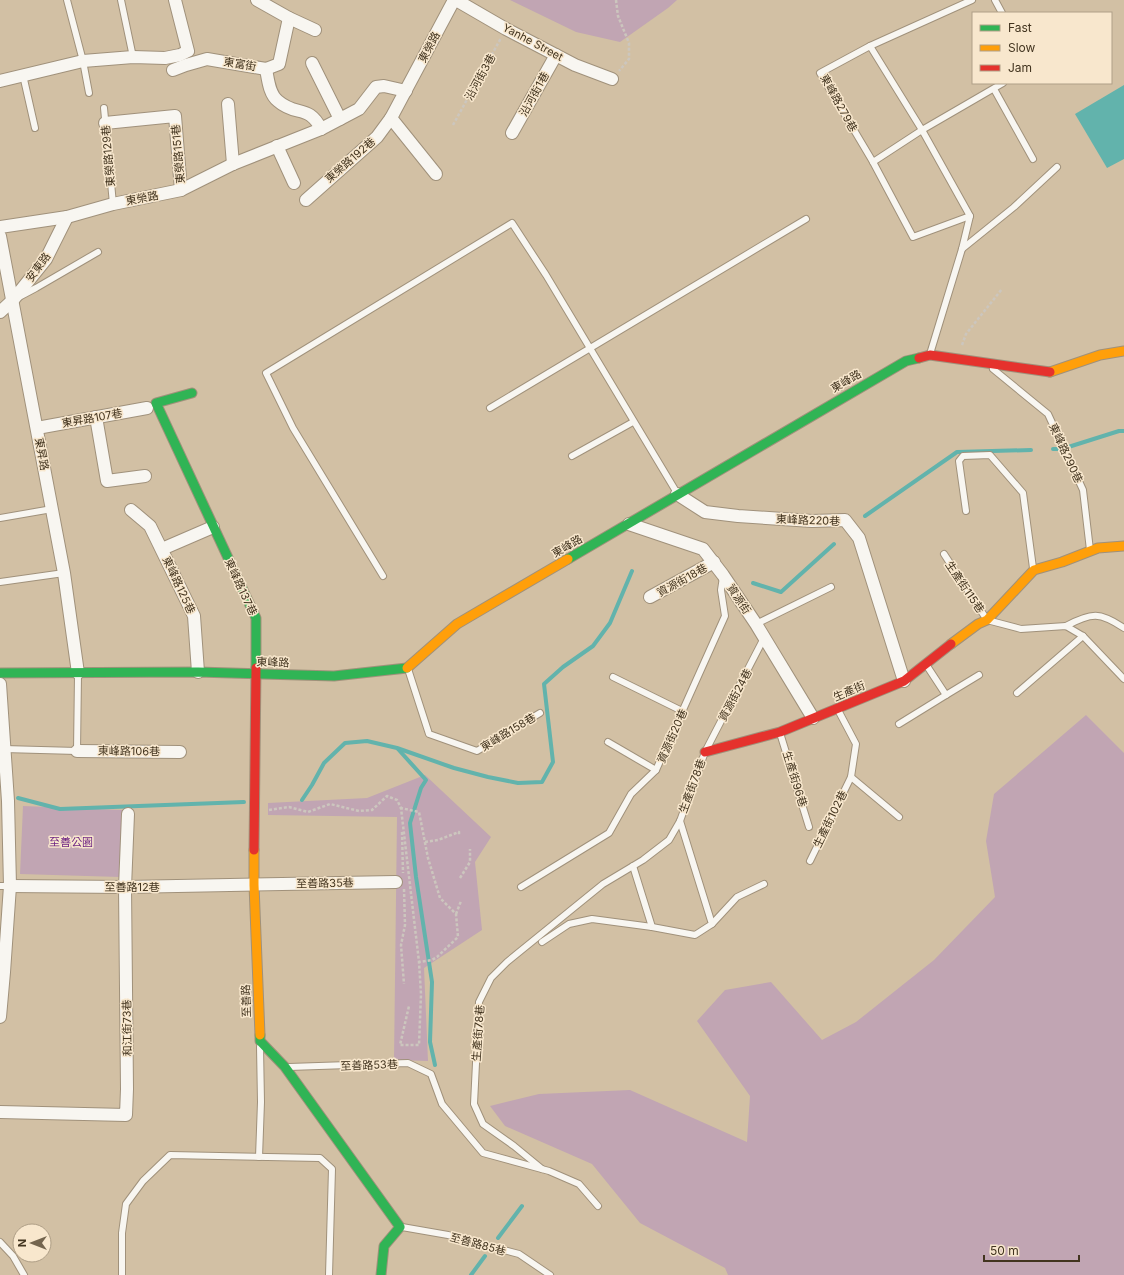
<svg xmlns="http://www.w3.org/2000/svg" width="1124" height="1275" font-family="Inter,'Noto Sans TC',sans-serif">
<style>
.green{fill:#c1a5b3}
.water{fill:#62b3ac}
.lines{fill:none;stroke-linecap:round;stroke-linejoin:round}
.stream{stroke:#62b3ac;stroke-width:4}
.lane-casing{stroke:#a0917b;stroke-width:8}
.street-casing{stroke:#a0917b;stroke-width:14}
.fast-casing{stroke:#a0917b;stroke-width:11}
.slow-casing{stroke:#a0917b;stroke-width:11}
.jam-casing{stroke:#a0917b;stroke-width:11}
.path{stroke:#ccc6be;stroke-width:2.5;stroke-dasharray:3 2;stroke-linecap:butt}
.lane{stroke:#f8f6f1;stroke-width:6}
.street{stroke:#f8f6f1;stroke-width:12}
.fast{stroke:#30b455;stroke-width:9}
.slow{stroke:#ff9f0a;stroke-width:9}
.jam{stroke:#e5322d;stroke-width:9}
.labels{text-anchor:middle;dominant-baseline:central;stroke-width:3;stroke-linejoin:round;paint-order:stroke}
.street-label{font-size:11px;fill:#42341f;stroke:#f8e7cd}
.park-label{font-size:11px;fill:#6d2483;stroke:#f8e7cd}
</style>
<rect width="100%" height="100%" fill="#d2c0a4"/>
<g class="green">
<polygon points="510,0 677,0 668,8 620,42 576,32"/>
<polygon points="1086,715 1124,753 1124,1275 728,1275 725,1268 640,1223 592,1164 505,1126 490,1106 539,1094 630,1090 747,1142 750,1096 697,1021 725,990 771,982 822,1040 856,1022 934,960 995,897 986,841 994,794"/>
<polygon points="425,775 491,837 475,862 482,930 424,968 428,1061 394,1060 397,817 268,815 268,803 367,798"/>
<polygon points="23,806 122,810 120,877 20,874"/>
</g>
<polygon class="water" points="1124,85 1124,159 1107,168 1075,114"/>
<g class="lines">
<g class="stream">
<polyline points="1053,449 1062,449 1119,431 1124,431"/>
<polyline points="865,516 957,452 1031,450"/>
<polyline points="753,583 781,592 834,544"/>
<polyline points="398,749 426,780 421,788 410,823 416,877 432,982 430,1042 435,1065"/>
<polyline points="18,798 60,809 244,802"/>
<polyline points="302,800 312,785 324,763 345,743 367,741 397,748 454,768 488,777 518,783 542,782 553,762 544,684 563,667 593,646 610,623 632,571"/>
<polyline points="498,1238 522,1206"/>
<polyline points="471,1275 485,1256"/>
</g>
<g class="lane-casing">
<g id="lane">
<polyline points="67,0 83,61 89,93"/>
<polyline points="121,0 133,57"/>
<polyline points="995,0 1002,13"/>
<polyline points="870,46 922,130 970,216 962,249 930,354"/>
<polyline points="23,75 35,128"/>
<polyline points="994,89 1033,159"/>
<polyline points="104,108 113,204"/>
<polyline points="873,162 922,130 1003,83"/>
<polyline points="970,216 913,237 873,162 820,73 870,46 972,0"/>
<polyline points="962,249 1014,207 1057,167"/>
<polyline points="19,297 36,288 98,252"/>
<polyline points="993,369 1048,414 1083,490 1090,550"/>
<polyline points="490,408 806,219"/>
<polyline points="572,456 633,422"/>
<polyline points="966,511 959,461 963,456 990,455 1023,493 1033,568"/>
<polyline points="0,518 52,509"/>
<polyline points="944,554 987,620 1021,629 1066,626 1083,636 1124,679"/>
<polyline points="383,576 293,428 266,373 512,223 546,275 677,493"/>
<polyline points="0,582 64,573"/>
<polyline points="756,624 831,587"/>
<path d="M 1066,626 C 1092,612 1100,612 1124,628"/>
<polyline points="927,666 946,695 979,675"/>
<polyline points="408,669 429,734 477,751 540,713"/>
<polyline points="613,677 682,711"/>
<polyline points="1017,693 1083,636"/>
<polyline points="899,724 946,695"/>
<polyline points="780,733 809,827"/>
<polyline points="608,742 656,770"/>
<polyline points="4,749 77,751 78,675"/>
<polyline points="851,777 899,817"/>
<polyline points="810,861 851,777 856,744 838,710"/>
<polyline points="633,866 652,927"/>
<polyline points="0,886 10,886"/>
<polyline points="521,887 609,833 631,794 656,770 725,616 721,590 723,577"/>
<polyline points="712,924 737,897 764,884"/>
<polyline points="542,942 569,924 592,919 652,927 695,935 712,924 680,821"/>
<polyline points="289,1067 408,1063 431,1074 442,1104 483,1153 549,1171 579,1184 598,1206"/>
<polyline points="259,1157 261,1102 260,1047"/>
<polyline points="542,1169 514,1146 483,1124 474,1104 479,1002 491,978 507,962 603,884 643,860 669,840 680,821 705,752 764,638"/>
<polyline points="402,1227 448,1235 519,1254 550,1275"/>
<polyline points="0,1242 13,1256 24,1275"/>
<polyline points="122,1275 122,1233 126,1204 143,1181 170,1155 320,1158 332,1169 329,1275"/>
</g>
</g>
<g class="street-casing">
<g id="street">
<polyline points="257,0 289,18 315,30"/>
<polyline points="456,0 506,29 575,65 612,79"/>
<polyline points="312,63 340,119"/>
<polyline points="266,69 279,64 289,18"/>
<path d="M 173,70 L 186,65 L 207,59 L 266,69 C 268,79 269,94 278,101 C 296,117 309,104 321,129"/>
<polyline points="0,81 83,61 133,57 165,58 180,55 188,51 175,0"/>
<polyline points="228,104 233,164"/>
<polyline points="391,118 436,174"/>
<polyline points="105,123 175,116 181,190"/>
<polyline points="512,133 556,55"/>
<polyline points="277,146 294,183"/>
<polyline points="306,200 377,137 391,118 454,0"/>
<polyline points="0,227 67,217 113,204 181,190 233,164 321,129 359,109 376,87 384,86 406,91"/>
<polyline points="0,236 64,573 78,673"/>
<polyline points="0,312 13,300 46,259 67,217"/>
<polyline points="96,417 107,481 145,476"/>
<polyline points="37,428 147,408"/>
<polyline points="677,494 705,512 738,516 812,521 845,520 859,538 904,681"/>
<polyline points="131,510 150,526 194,616 198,672"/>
<polyline points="629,524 703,549 723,575 756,624 813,718"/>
<polyline points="162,549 213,527"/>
<polyline points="650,597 714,562"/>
<polyline points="0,684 8,801 10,886 4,972 0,1017"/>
<polyline points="77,751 180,752"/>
<polyline points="10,886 125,887 396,882"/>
<polyline points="0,1112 126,1115 127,1089 125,887 128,814"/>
</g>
</g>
<g class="fast-casing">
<g id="fast">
<polyline points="192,393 156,403 256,618 256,668"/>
<polyline points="568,559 906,361 919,358"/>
<polyline points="0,673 198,672 334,676 407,668"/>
<polyline points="260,1035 260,1041 285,1067 400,1227 384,1246 381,1275"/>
</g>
</g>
<g class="slow-casing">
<g id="slow">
<polyline points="1050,372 1100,355 1124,351"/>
<polyline points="951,644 978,624 987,620 1034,570 1062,562 1098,548 1124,546"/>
<polyline points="407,668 457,624 568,559"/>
<polyline points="254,850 254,885 260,1035"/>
</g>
</g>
<g class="jam-casing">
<g id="jam">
<polyline points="919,358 930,355 1050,372"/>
<polyline points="705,752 780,732 904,681 951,644"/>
<polyline points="254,850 256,668"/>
</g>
</g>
<g class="path">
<polyline points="616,0 618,16 629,43 629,59 619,71"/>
<polyline points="453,125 501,38"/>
<polyline points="962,345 966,334 1002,289"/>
<polyline points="401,809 401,808 419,812 428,858 440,898 456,914 458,937 437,957 432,960 419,962"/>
<polyline points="269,810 289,807 308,812 330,804 359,811 372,810 387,796 397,800 401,808 419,962 421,994 419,1045 400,1045 409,1006"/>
<polyline points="402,832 403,873"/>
<polyline points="425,842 438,840 459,832 459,836"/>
<polyline points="460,878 470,862 470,849"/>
<polyline points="404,889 405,925 401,945 404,984"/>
<polyline points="456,914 461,901"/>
</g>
<use href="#lane" class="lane"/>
<use href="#street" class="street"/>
<use href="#fast" class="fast"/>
<use href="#slow" class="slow"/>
<use href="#jam" class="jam"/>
</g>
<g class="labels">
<g class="street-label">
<text transform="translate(533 42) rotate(28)">Yanhe Street</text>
<text transform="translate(429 47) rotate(-62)">東榮路</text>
<text transform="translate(240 64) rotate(9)">東富街</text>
<text transform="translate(480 77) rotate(-61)">沿河街3巷</text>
<text transform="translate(534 94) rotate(-61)">沿河街1巷</text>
<text transform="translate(839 103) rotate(61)">東峰路279巷</text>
<text transform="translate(178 154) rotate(-95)">東榮路151巷</text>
<text transform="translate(108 156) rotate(-95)">東榮路129巷</text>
<text transform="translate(350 160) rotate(-41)">東榮路192巷</text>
<text transform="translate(142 198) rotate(-11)">東榮路</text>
<text transform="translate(38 267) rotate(-54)">安東路</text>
<text transform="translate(846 381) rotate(-30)">東峰路</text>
<text transform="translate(92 418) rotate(-10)">東昇路107巷</text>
<text transform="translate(1066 453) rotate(65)">東峰路290巷</text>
<text transform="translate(42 454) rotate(79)">東昇路</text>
<text transform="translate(808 520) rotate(2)">東峰路220巷</text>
<text transform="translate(567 546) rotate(-30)">東峰路</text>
<text transform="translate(682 580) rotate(-29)">資源街18巷</text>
<text transform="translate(179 585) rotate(65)">東峰路125巷</text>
<text transform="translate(241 587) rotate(65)">東峰路137巷</text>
<text transform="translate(965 587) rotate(56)">生產街115巷</text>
<text transform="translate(739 599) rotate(56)">資源街</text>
<text transform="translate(273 662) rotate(2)">東峰路</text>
<text transform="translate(849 691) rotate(-23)">生產街</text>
<text transform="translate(735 695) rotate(-62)">資源街24巷</text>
<text transform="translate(508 732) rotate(-31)">東峰路158巷</text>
<text transform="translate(672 736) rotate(-66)">資源街20巷</text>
<text transform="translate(129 751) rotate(1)">東峰路106巷</text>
<text transform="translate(795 779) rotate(73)">生產街96巷</text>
<text transform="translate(692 786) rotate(-70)">生產街78巷</text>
<text transform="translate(830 819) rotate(-64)">生產街102巷</text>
<text transform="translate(325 883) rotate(-1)">至善路35巷</text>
<text x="132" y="887">至善路12巷</text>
<text transform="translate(246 1001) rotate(-92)">至善路</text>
<text transform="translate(127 1028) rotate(-91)">和江街73巷</text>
<text transform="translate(478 1033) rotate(-86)">生產街78巷</text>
<text transform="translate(369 1065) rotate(-2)">至善路53巷</text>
<text transform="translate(478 1244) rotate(15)">至善路85巷</text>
</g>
<g class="park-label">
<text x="71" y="842">至善公園</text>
</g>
</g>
<rect x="972" y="12" width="140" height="72" fill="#f8e7cd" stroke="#af9f87"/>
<rect x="980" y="25" width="20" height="6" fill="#30b455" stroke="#af9f87"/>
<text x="1008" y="32" font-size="12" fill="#42341f">Fast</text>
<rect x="980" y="45" width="20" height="6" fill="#ff9f0a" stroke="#af9f87"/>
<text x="1008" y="52" font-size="12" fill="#42341f">Slow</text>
<rect x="980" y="65" width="20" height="6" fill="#e5322d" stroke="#af9f87"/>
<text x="1008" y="72" font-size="12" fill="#42341f">Jam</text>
<g transform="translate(32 1243) rotate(270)"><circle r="19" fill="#f8e7cd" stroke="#af9f87"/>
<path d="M0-3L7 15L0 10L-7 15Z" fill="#74654e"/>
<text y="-6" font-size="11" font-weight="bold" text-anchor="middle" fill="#42341f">N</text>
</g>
<path d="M984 1255v6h95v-6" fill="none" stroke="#42341f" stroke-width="2"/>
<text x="990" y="1255" font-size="12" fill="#42341f" stroke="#f8e7cd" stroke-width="3" paint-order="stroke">50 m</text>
</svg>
